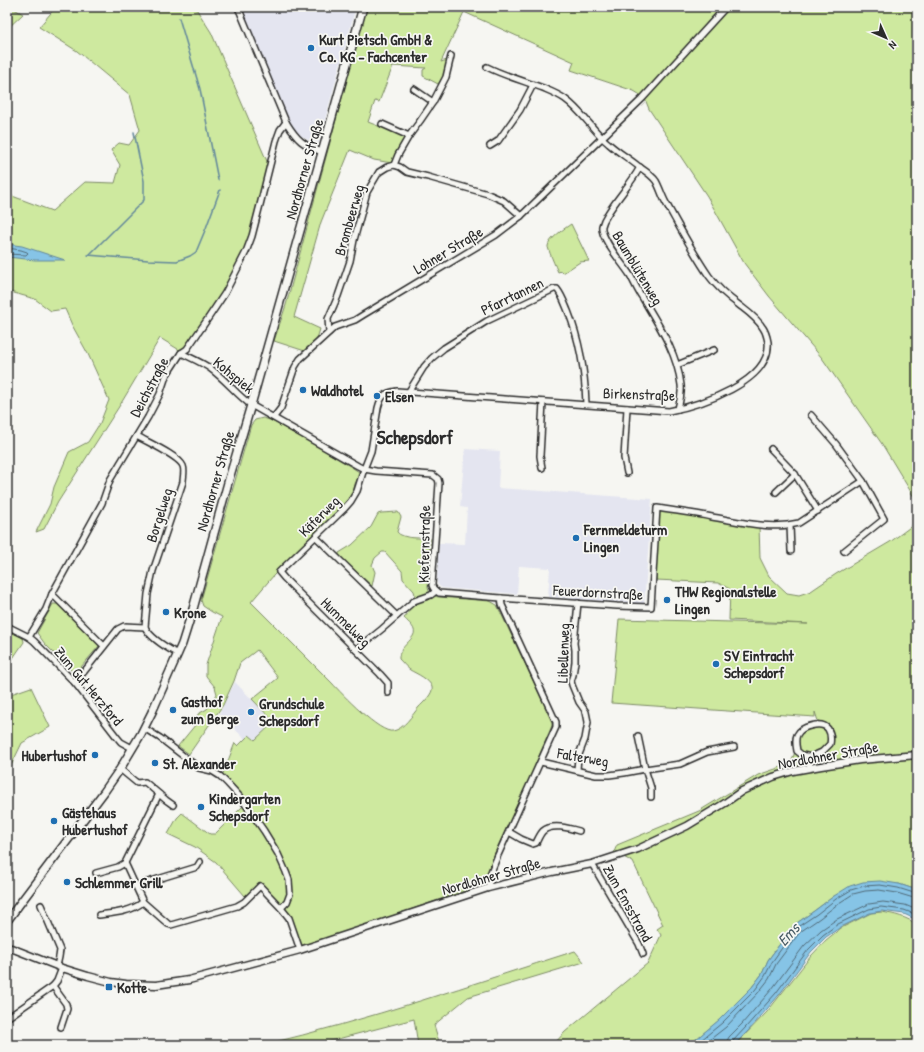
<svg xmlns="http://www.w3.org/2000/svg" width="924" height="1052" font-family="'Patrick Hand',sans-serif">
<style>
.built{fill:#e4e5f0}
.green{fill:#cee99f;stroke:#7c8a65}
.water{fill:#86c4e6;stroke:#62879b}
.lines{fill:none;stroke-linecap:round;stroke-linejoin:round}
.shore{stroke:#4f6876;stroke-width:1}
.stream{stroke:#62879b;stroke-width:1.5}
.minor-casing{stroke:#2b2b2b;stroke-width:8}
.tertiary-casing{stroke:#2b2b2b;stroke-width:9}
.secondary-casing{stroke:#2b2b2b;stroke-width:10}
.minor{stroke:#f6f6f2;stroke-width:5}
.tertiary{stroke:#f6f6f2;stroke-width:6}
.secondary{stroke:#f6f6f2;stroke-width:7}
.poi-dot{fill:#1f6fb2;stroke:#f6f6f2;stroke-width:1.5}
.labels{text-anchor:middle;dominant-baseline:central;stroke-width:3.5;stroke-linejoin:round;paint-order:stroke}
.poi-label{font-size:15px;font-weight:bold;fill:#2b2b2b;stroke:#f6f6f2;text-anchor:start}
.street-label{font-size:15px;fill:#2b2b2b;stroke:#f6f6f2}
.water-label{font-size:16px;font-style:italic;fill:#465963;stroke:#f6f6f2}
.district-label{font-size:19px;font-weight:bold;fill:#2b2b2b;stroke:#f6f6f2}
</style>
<rect width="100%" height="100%" fill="#f6f6f2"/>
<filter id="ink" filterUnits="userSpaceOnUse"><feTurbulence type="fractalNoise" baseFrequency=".025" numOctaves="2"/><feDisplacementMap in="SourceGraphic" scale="8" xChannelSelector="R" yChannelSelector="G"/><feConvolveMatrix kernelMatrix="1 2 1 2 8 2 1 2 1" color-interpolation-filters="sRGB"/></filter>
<g filter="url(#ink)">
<g class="built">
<polygon points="241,7 356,7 320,138 318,143 315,144 303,137 296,132 290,123"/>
<polygon points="465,449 500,451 498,488 652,499 644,604 548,597 550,568 519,566 517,594 442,588 439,586 437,583 437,580 439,543 465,544 467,508 460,507"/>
<polygon points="235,682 274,722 255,741 249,735 245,739 219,714"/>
</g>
<g class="green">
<polygon points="7,7 11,7 23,14 7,29"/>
<polygon points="56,7 195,7 211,32 269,166 245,252 224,291 192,339 181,351 160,338 120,405 58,502 44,529 36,532 50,504 54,487 69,452 88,442 100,423 109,400 88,354 72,325 65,309 51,311 35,299 7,291 7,194 52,211 85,182 115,183 120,165 111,150 119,143 129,145 140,130 130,95 77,51 39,27"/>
<polygon points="367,7 721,7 642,96 634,91 571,70 574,62 464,12 441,62 447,60 444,76 438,84 423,76 423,70 426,68 393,66 379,102 375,101 368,122 406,137 392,163 374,160 350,150 321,222 294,317 320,329 317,339 305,351 274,341 286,305 359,35"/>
<polygon points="728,7 917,7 917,502 882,444 822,358 769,296 744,263 707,196 649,109 645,99"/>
<path d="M 571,224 L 589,261 L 580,262 L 563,273 L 561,271 L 558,272 C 556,268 547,247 548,246 C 549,239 565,228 571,224 Z"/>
<path d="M 263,418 L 270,420 L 312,443 L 353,468 L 359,472 L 359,476 L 355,484 L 353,492 L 343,506 L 274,575 L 251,602 L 332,683 C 341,693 380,734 393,731 C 404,729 412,715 419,707 C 423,703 434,693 432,687 C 429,679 417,674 410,670 C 406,667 403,663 399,659 C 398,646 417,639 414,630 C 413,626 407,621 404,618 C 411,612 409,602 415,595 L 414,591 L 403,579 L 402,571 L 385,552 L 382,552 L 375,558 L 372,565 L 375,572 L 372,586 L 339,556 L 339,553 L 352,545 L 371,527 L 378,514 L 381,513 L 398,512 L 401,517 L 397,532 C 402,539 421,538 430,538 L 428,588 C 430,594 432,596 439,597 L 490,601 L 497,605 L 551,718 L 552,725 L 551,728 L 525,789 L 492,859 L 484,884 L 301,948 L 288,921 L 280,910 L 257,886 L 245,896 L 216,862 L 195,847 L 168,834 L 177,818 L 182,813 L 210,834 L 215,834 L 243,806 L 242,799 L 222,776 L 235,743 L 238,746 L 249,735 L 255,740 L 274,722 L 252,699 L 278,678 L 257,650 L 240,663 L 234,681 L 223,705 L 189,754 L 178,746 L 196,724 L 198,714 L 207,709 L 217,694 L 215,687 L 206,676 L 206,665 L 222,617 L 212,612 L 203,606 L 201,600 L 251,425 L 255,420 Z"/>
<polygon points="657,508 759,526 760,558 769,576 787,593 799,595 811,591 836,574 890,542 917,522 917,890 899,884 834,896 814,911 794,925 768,960 762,974 752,987 741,1000 717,1022 689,1045 553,1045 565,1032 648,963 661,935 657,929 663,925 633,862 614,852 617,845 699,811 758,775 790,764 793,758 801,730 822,725 822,722 818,721 815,712 815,717 611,703 619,619 808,624 729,620 730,589 718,583 656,580"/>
<polygon points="53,604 57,604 99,646 75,674 45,644 37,633"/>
<polygon points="7,630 23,638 24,642 7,667"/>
<polygon points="31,687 50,727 22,743 7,774 7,689 11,694"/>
<path d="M 882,912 C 893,914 908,917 917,925 L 917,1045 L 735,1045 L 767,1012 L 811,956 L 826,940 L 841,928 L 871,913 Z"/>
<path d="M 575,951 L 584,962 L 468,997 L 434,1025 L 440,1045 L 418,1045 L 414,1019 L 315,1045 L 263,1045 C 368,1020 472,984 575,951 Z"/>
</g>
<g class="water">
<polygon points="7,244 22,246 65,260 35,260 7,257"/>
<polygon points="880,881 899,884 917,890 917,920 904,914 882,911 870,913 841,927 826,937 811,952 779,995 749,1030 734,1045 689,1045 719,1020 752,987 762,974 768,960 794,925 814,911 834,896 850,886 863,882"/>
</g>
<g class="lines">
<g class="shore">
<polyline points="7,248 21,250 27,252 28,253 26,255 7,254"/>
<polyline points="695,1045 722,1023 755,990 765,976 772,962 796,928 817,914 836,899 851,890 864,886 880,885 898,888 917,894"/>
<polyline points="703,1045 726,1027 758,993 769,979 776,964 800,932 820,918 839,903 853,894 865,891 879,890 897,893 917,899"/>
<polyline points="727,1045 727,1041 729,1037 742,1024 772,989 804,946 821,930 837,919 869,904 883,902 905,905 917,910"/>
<polyline points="732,1045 733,1041 746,1027 776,993 808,950 823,935 838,924 869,909 881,907 904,910 917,915"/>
</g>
<g class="stream">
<polyline points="179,18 200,89 218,180"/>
<polyline points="88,255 148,260 177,261 190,256 196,252 206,228 220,190"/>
<polyline points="89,255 144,200 144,181 134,132"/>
</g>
<g class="minor-casing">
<g id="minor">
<path d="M 238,7 L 286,122 C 297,140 303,145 322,152"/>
<polyline points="239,10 245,7"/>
<polyline points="414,89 433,102"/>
<polyline points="382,124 409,136"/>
<polyline points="490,146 498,141 520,110 533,85"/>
<polyline points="394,165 398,155 409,136 420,121 433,102 446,77 451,56"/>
<path d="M 640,167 C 631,184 617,198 607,215 C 605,218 603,222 602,226 C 600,238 623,264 630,275 C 634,282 637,290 642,297 C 658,324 677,352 681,385 C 682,393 680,401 678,409"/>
<polyline points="329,332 328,319 338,296 350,261 354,240 367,192 379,172 387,167 394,165 400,167 407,172 428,177 488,194 504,201 521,216"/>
<path d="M 181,353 C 191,358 203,363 211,369 C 226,380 236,394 251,405 L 358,466 L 364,469 L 376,471 L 433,475 L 438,479 L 439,483 L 432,585 C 433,589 435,591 439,593 L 501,598 L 502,605 L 507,616 L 556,722 L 556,727 L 498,855 L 491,872 L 488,888"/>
<polyline points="677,365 714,350"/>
<path d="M 409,391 L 424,367 L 432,358 L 444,348 L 487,321 L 554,289 L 557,289 C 562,295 565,304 568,311 C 580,341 585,372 586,404"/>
<polyline points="811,415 836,444 863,481 884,519 844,551"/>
<polyline points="274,417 281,408 295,367 300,359 335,327 355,320 363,315 496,235 521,216 642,99 726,7"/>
<path d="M 137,436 C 147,442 179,456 183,466 C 185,471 183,477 183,482 L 153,571 L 148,594 L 145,627 C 150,638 167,648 178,654"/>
<polyline points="771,449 795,474 818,511"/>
<polyline points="542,468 540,456 543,402"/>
<polyline points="627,473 624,458 627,408"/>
<polyline points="776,492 795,474"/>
<polyline points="790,525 791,551"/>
<polyline points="316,537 397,616"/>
<polyline points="52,594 104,646"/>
<path d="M 501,598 L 617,606 L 651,607 L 657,508 C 675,511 694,513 712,517 C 741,522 770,530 799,523 L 863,481"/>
<polyline points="7,626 29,637 34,641 75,683 116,736 121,742 132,748"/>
<polyline points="29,637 46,609 52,594 102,503 110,480 148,417 160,394 166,376 181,353 187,349 207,320 225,293 246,252 252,236 261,201 276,141 280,130 286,122"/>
<polyline points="356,650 382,629 414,601 431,595 436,591"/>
<polyline points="75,683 118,629 124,626 145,627"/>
<path d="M 388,693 L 388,683 L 380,674 L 284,578 L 279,572 L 344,509 L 351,501 L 357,491 L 364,469 L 371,451 L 378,408 C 381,396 384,393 397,391 L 669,411 C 700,405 772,382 768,342 C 767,337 766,332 763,328 C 757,318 748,312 739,305 C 728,297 717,287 709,276 C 693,253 680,228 666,203 C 662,196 660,188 656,181 C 651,174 645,171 638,166 C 628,158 618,152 609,144 C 593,131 582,111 565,99 C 558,94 550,91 543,88 C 524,81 505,76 487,67"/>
<polyline points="144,728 160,738 199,768 212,771 220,776 228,784 241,798 264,831 278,854 286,872 289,880 290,894 287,902 281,908"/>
<polyline points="638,736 645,769 651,788 651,797"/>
<polyline points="541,762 596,775 609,775 624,773 645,769 680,764 707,752 734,747"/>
<path d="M 809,768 L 811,757 L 822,752 L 830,744 C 831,739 831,734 828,729 C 822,721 801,726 797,735 C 795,739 796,746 797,751 L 802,755 L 811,757"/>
<polyline points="120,769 137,783 145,782 166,800 173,805"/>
<polyline points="577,770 578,757 585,739 588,722 586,712 579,702 572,685 571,681 573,675 575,662 575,650 574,643 578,603"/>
<polyline points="159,794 125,863 143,902 168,924 171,925 237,906 244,902 260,886 281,908 289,918 300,950"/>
<path d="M 509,832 L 521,839 L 533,844 L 536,843 C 538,839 540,834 543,831 C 552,823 569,828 579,831"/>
<polyline points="592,864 639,944 643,954"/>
<polyline points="96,873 118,867 125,863"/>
<polyline points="135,886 197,867 200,862"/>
<polyline points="41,905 60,950 59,957 57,966"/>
<path d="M 99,915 C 114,913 131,912 143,902"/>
<polyline points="53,986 66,1004 67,1009 61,1027"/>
<polyline points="7,1018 53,986 57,981 62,968"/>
</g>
</g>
<g class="tertiary-casing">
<polyline id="tertiary" points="7,948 11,948 62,968 88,976 111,982 126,984 156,985 169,983 189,980 300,950 488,888 552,872 592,864 638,849 687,826 725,803 742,791 773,777 793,771 821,766 860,760 917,755"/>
</g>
<g class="secondary-casing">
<polyline id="secondary" points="7,921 21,902 104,792 120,769 141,734 152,712 182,644 193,609 229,479 251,405 363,7"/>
</g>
<use href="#minor" class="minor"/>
<use href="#tertiary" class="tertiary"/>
<use href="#secondary" class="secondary"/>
</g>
</g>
<g class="poi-dot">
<circle cx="311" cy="48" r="4"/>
<circle cx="303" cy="390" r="4"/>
<circle cx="377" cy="396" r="4"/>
<circle cx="576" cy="538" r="4"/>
<circle cx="667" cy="600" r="4"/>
<circle cx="166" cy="612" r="4"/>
<circle cx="716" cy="664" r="4"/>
<circle cx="173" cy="710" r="4"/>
<circle cx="251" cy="712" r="4"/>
<circle cx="95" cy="755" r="4"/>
<circle cx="155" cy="763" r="4"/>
<circle cx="201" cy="807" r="4"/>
<circle cx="54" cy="821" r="4"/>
<circle cx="67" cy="882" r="4"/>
<rect x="105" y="983" width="8" height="8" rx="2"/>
</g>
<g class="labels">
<g class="poi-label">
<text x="319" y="39">Kurt Pietsch GmbH &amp;<tspan x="319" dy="17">Co. KG - Fachcenter</tspan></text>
<text x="311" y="390">Waldhotel</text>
<text x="385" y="396">Elsen</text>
<text x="584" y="529">Fernmeldeturm<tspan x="584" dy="17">Lingen</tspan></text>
<text x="675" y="591">THW Regionalstelle<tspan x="675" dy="17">Lingen</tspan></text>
<text x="174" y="612">Krone</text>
<text x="724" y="655">SV Eintracht<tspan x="724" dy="17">Schepsdorf</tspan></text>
<text x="181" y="701">Gasthof<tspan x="181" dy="17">zum Berge</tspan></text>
<text x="259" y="703">Grundschule<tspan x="259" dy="17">Schepsdorf</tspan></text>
<text x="87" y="755" text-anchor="end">Hubertushof</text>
<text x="163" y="763">St. Alexander</text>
<text x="209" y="798">Kindergarten<tspan x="209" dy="17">Schepsdorf</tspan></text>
<text x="62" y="812">Gästehaus<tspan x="62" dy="17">Hubertushof</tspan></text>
<text x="75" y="882">Schlemmer Grill</text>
<text x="117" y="987">Kotte</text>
</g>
<g class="street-label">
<text transform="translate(304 169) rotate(-74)">Nordhorner Straße</text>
<text transform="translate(349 220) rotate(-74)">Brombeerweg</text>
<text transform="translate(448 250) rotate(-31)">Lohner Straße</text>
<text transform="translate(638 268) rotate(59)">Baumblütenweg</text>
<text transform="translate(512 296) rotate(-26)">Pfarrtannen</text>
<text transform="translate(234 375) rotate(40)">Kohspiek</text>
<text transform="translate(149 387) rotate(-62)">Deichstraße</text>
<text transform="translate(639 394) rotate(2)">Birkenstraße</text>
<text transform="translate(215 481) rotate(-74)">Nordhorner Straße</text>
<text transform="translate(159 515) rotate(-72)">Borgelweg</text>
<text transform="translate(319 516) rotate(-45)">Käferweg</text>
<text transform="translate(424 544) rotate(-89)">Kiefernstraße</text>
<text transform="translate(598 592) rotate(3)">Feuerdornstraße</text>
<text transform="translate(346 622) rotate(45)">Hummelweg</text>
<text transform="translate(563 653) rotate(-88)">Libellenweg</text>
<text transform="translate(89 686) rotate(50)">Zum Gut Herzford</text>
<text transform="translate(828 755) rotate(-10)">Nordlohner Straße</text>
<text transform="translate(583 757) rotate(10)">Falterweg</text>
<text transform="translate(491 876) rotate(-16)">Nordlohner Straße</text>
<text transform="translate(628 903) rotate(61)">Zum Emsstrand</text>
</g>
<g class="water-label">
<text transform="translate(788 934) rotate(-48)">Ems</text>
</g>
<g class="district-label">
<text x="415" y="437">Schepsdorf</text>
</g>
</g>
<rect width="924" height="1052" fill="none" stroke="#f6f6f2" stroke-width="24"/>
<rect x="12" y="12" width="900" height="1028" fill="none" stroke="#2b2b2b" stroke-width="1.5" filter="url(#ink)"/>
<g transform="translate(886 38) rotate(135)" stroke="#f6f6f2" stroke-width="3" paint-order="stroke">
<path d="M0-3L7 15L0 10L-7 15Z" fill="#2b2b2b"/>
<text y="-6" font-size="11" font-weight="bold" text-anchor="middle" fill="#2b2b2b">N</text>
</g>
</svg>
